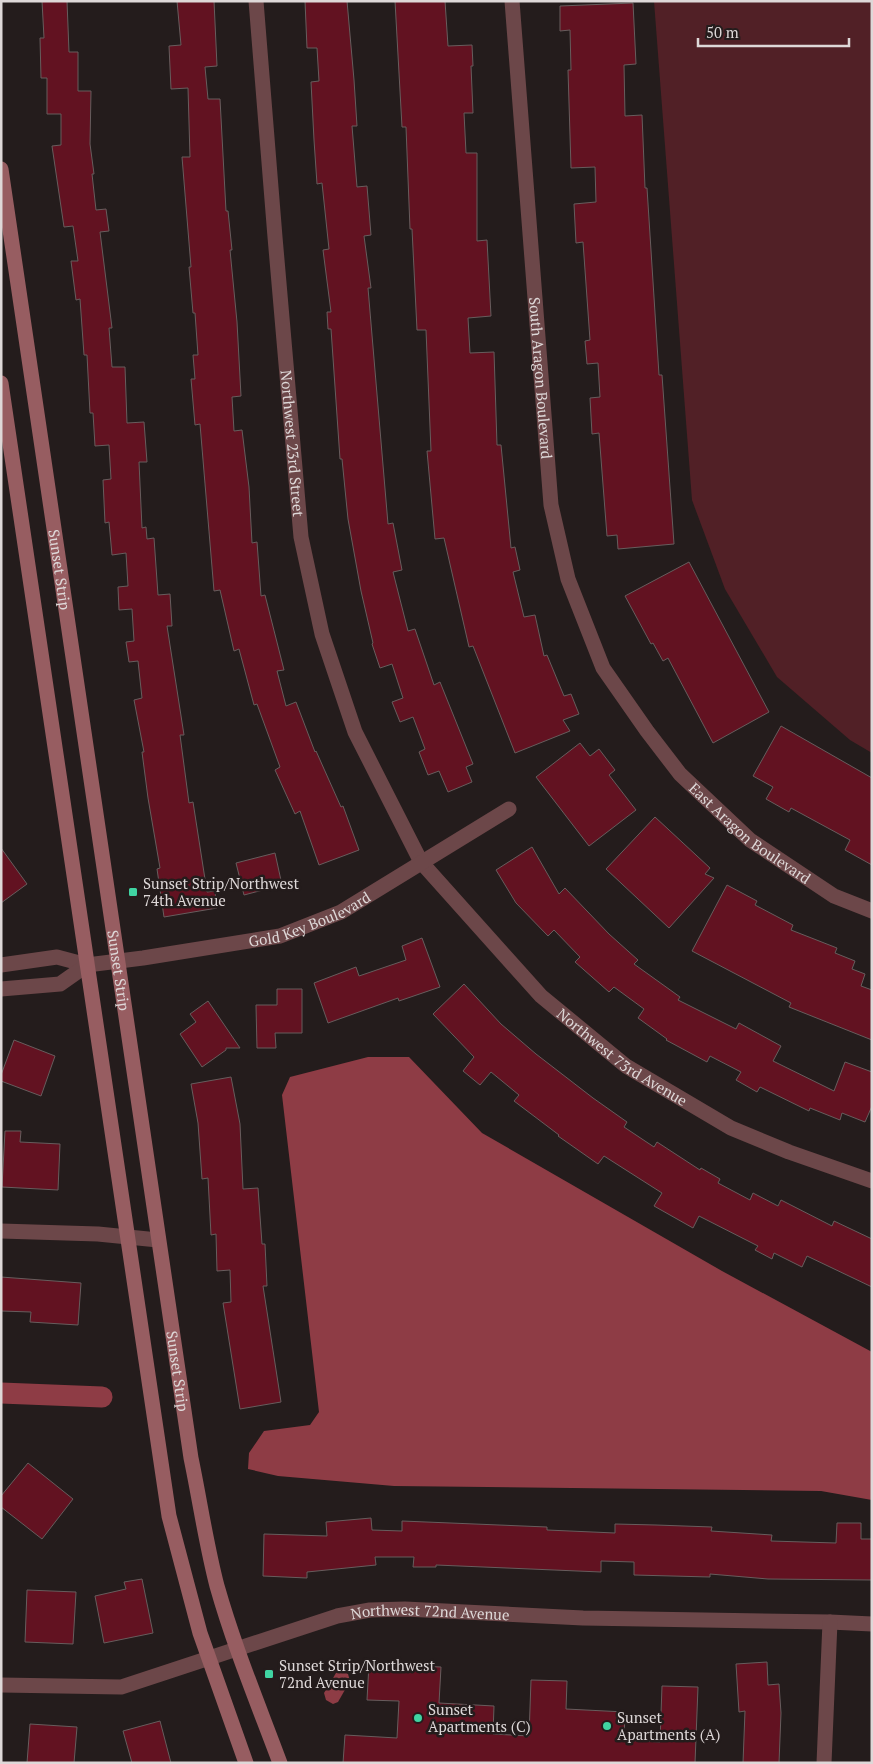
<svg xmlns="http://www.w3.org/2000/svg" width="873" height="1764" font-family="'PT Serif',serif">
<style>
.green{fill:#512026}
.water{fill:#8e3c45}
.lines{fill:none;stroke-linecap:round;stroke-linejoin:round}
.canal{stroke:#8e3c45;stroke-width:21}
.building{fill:#621221;stroke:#675d5d}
.street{stroke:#6c4749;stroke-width:15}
.secondary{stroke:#975d61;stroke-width:15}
.poi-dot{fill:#40d4a2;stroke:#241c1c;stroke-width:2}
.labels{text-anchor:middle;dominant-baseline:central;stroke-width:5;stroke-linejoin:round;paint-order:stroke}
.street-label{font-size:15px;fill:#ded8d8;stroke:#241c1c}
.poi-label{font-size:15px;fill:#ded8d8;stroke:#241c1c;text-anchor:start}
</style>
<rect width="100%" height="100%" fill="#241c1c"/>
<polygon class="green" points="654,1 872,1 872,753 850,740 777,677 725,589 692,500"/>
<g class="water">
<polygon points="368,1057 409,1057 482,1133 722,1271 872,1352 872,1500 821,1491 394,1486 278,1476 248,1469 249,1453 264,1431 310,1425 319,1412 282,1095 290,1077"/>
<polygon points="341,1670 348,1674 350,1681 338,1702 333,1704 326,1700 324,1693 336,1673"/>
</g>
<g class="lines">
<polyline class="canal" points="1,1393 102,1397"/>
</g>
<g class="building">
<polygon points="42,1 67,1 69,52 78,52 78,91 91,91 90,144 94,174 92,174 96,210 106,209 109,231 100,232 112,328 109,328 112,367 125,367 127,423 144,422 147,462 139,462 142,528 146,527 147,539 154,538 158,595 170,594 172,626 167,626 184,735 180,735 189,803 193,802 207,892 215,891 217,908 164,917 157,869 160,868 148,798 142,752 144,752 134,700 142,698 138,661 129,662 126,642 134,641 132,609 119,610 118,587 128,586 126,553 112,555 109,522 105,523 103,480 111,479 109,445 95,446 93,413 90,413 87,355 84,355 80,299 76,300 71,261 78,261 73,226 64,227 52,146 61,145 61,114 47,114 47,78 41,78 40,38 44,38"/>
<polygon points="177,1 214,1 217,66 205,67 208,99 220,99 226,211 228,211 232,250 230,250 237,322 241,396 232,397 234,431 242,430 249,487 252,543 257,542 261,596 265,595 284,670 277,671 286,706 296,702 315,752 316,751 341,807 343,806 359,850 319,865 300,811 295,814 275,770 280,767 257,704 254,705 239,649 234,651 220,590 214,591 200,424 195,425 191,379 195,379 193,355 198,355 195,313 193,313 189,267 191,267 182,157 190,157 188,88 171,89 169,46 181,45"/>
<polygon points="305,1 347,1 354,80 357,126 352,126 357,187 367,186 371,235 364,236 371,288 368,288 388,524 393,523 402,570 393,572 408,631 415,629 434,685 440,682 473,764 466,767 472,782 448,792 439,771 428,775 419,752 425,749 413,717 400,722 392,702 403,698 392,664 380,668 372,644 373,643 361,591 348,519 342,459 340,459 331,329 328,329 327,312 331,312 323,250 329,249 322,183 317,184 314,140 311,82 319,81 317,48 307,48"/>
<polygon points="395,1 445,1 448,46 472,45 473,66 471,66 473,113 464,113 466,153 477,153 477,241 487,240 491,316 468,318 470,353 494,352 497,445 501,445 511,548 515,547 520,570 513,572 524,617 535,615 544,656 547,655 564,696 571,694 579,714 563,720 570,731 515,753 473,646 469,647 444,538 435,539 427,451 431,451 426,330 417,330 412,229 410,229 406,127 402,127"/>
<polygon points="633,3 636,64 624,65 625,116 642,115 645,188 647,188 659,375 662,375 674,544 618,549 617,535 607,536 599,433 592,434 590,398 600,397 598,363 587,364 585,341 590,340 583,242 576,243 574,204 596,202 595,167 571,168 568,70 571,70 570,30 560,31 560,6"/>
<polygon points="689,562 769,712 713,743 668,658 663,661 653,643 651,644 625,596"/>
<polygon points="781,726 872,778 872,865 845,850 850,840 791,808 789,812 766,799 773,787 753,776"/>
<polygon points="580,743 590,756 599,749 615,770 609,775 636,810 589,846 536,777"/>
<polygon points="655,817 710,868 705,874 714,878 669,928 606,869"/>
<polygon points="532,847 559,894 565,888 609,934 638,960 634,964 680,997 678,1000 736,1029 739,1023 781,1046 773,1061 834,1091 845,1062 872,1072 872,1106 865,1122 842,1113 840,1120 810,1108 809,1111 760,1087 757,1092 736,1080 741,1072 710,1056 707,1062 666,1040 667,1039 638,1018 644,1009 614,987 609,992 575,962 580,957 554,930 548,936 516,903 496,870"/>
<polygon points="1,848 27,884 1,903"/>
<polygon points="275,853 282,885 244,895 236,863"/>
<polygon points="727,885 757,901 755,905 793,925 791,930 837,948 835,953 855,961 852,969 865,974 861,986 872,990 872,1040 789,1007 791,1003 692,951"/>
<polygon points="422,938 440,987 399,1001 398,998 328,1023 314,983 356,967 359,976 406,960 402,946"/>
<polygon points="464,984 501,1024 536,1054 593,1098 627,1122 624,1127 654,1147 657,1142 700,1170 701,1168 720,1179 718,1183 750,1200 753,1193 778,1206 781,1200 832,1226 834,1221 872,1239 872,1287 807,1256 802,1267 774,1253 772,1259 755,1250 758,1246 699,1216 693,1228 654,1206 662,1193 604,1156 598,1164 558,1136 559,1135 514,1101 519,1095 491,1072 480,1085 463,1071 474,1057 433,1014"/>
<polygon points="277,989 302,989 302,1033 275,1033 276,1048 257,1048 256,1005 277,1005"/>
<polygon points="208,1001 240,1048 226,1048 226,1050 202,1067 180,1034 196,1022 190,1014"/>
<polygon points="14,1040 55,1056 41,1096 1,1081 1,1075"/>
<polygon points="231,1077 240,1124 243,1189 258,1188 262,1244 265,1244 267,1286 263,1286 281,1402 240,1409 223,1303 231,1302 230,1270 217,1271 216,1234 211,1235 208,1178 202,1179 198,1123 191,1084"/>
<polygon points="5,1131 21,1131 20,1142 60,1144 58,1190 2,1187"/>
<polygon points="1,1277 81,1283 78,1325 30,1322 31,1312 1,1311"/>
<polygon points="28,1463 73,1499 42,1539 1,1507 1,1496"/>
<polygon points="371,1518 372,1530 402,1531 402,1521 547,1527 547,1530 615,1533 615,1524 656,1525 712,1527 711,1531 772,1535 771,1541 836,1543 837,1523 861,1523 861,1539 872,1539 872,1580 768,1579 710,1574 710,1577 634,1575 634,1562 601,1561 601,1572 436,1565 436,1567 413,1567 414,1557 375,1557 376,1565 307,1572 307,1578 263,1576 264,1534 327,1536 326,1522"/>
<polygon points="142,1579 153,1633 104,1643 95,1596 126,1589 124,1582"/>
<polygon points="27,1590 76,1592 73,1644 25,1642"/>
<polygon points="767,1662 768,1685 779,1684 781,1713 779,1763 743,1763 745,1711 739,1712 736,1664"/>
<polygon points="369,1664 441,1667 439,1703 494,1706 493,1734 529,1736 531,1680 567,1681 566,1709 625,1712 624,1740 660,1742 662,1686 698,1687 695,1763 343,1763 345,1735 397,1738 399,1701 367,1700"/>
<polygon points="160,1721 171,1763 132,1763 123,1731"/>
<polygon points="30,1724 77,1727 74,1763 27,1763"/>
</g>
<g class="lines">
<g class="street">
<path id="s1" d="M 256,1 L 275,237 L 301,537 L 322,634 L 355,732 L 421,862 L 541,996 L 626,1066 L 731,1128 L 789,1152 L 872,1181"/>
<path id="s2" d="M 512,1 L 551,505 L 568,579 L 603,668 L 647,731 L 680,774 L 750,840 L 834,896 L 872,911"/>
<path id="s3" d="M 1,965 L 57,957 L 87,965 L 143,958 L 280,936 L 341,912 L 509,809"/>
<polyline points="1,989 60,984 87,965"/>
<polyline points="1,1231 98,1234 158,1240"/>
<path id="s4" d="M 1,1685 L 121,1687 L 337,1616 L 370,1610 L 405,1609 L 583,1618 L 830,1622 L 872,1624"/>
<polyline points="824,1763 830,1622"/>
</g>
<g class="secondary">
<path id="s5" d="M 1,169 L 191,1458 C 200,1501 206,1544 217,1586 C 234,1646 258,1704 280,1763"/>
<polyline points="1,383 169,1516 200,1633 246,1763"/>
</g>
</g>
<g class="poi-dot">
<rect x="128" y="887" width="10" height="10" rx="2.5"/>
<rect x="264" y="1669" width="10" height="10" rx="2.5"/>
<circle cx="418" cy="1718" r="5"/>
<circle cx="607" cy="1726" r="5"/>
</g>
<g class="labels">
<g class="street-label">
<text stroke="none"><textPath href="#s2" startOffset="378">South Aragon Boulevard</textPath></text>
<text stroke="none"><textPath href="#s1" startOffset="444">Northwest 23rd Street</textPath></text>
<text stroke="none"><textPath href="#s5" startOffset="405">Sunset Strip</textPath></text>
<text stroke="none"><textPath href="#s2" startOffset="900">East Aragon Boulevard</textPath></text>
<text stroke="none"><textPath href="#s3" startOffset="316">Gold Key Boulevard</textPath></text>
<text stroke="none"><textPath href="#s5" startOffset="810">Sunset Strip</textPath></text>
<text stroke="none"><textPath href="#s1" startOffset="1168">Northwest 73rd Avenue</textPath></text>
<text stroke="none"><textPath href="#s5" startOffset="1215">Sunset Strip</textPath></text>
<text stroke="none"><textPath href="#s4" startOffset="441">Northwest 72nd Avenue</textPath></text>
</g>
<g class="poi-label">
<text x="143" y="883">Sunset Strip/Northwest<tspan x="143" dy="17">74th Avenue</tspan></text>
<text x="279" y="1665">Sunset Strip/Northwest<tspan x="279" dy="17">72nd Avenue</tspan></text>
<text x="428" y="1709">Sunset<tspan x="428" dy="17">Apartments (C)</tspan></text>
<text x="617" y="1717">Sunset<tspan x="617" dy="17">Apartments (A)</tspan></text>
</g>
</g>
<rect width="873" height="1764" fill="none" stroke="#ded8d8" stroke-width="5"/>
<path d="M698 38v8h151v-8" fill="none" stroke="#ded8d8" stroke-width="2.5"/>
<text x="706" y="38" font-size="15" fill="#ded8d8" stroke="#241c1c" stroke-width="4" paint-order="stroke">50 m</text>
</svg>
